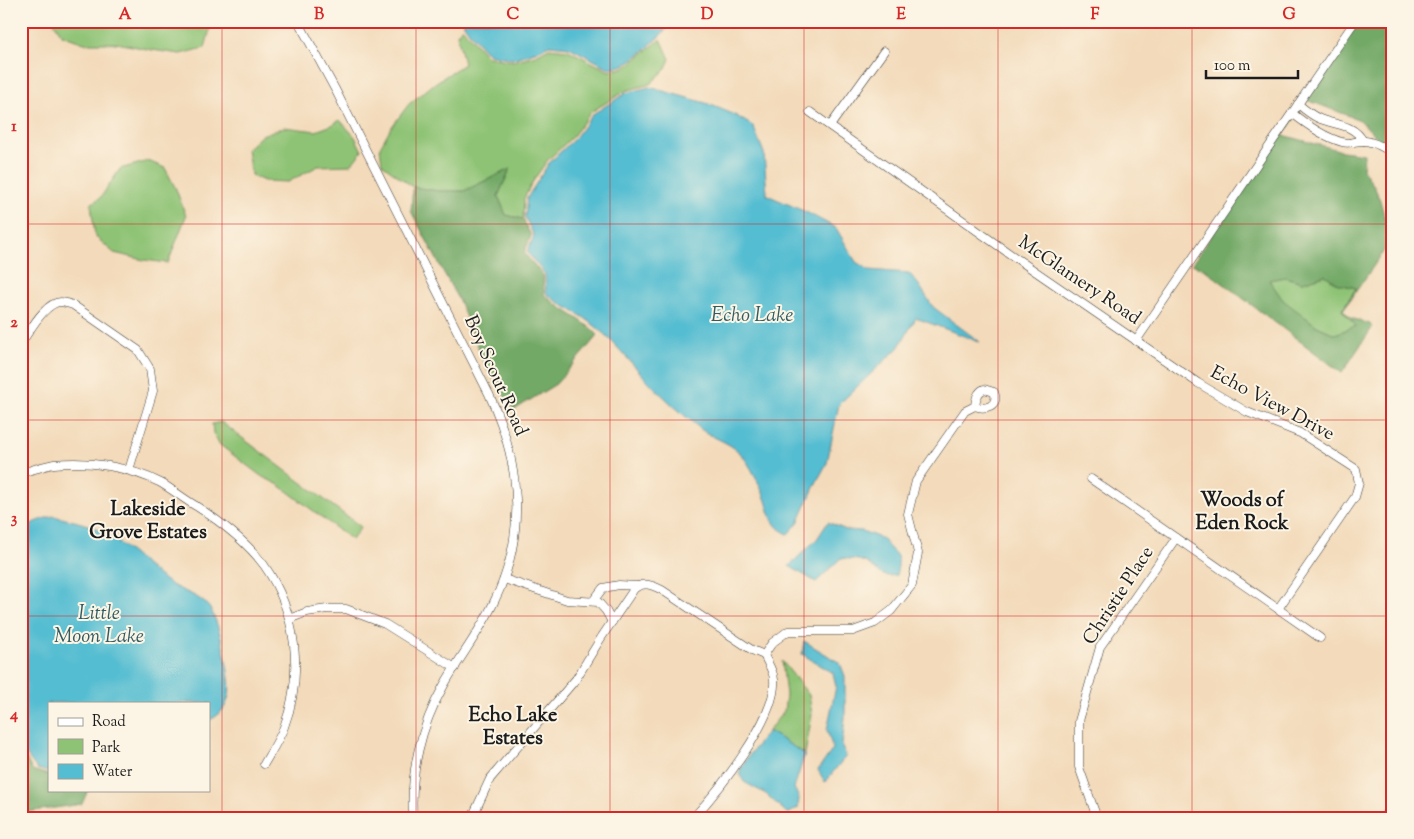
<svg xmlns="http://www.w3.org/2000/svg" width="1414" height="839" font-family="'Sorts Mill Goudy',serif">
<style>
.green{fill:#8ec375;stroke:#557048}
.forest{fill:#72a966;stroke:#476241;fill-rule:evenodd}
.water{fill:#54bdd1;stroke:#386c76}
.lines{fill:none;stroke-linecap:round;stroke-linejoin:round}
.minor-casing{stroke:#3c3834;stroke-width:9}
.minor{stroke:#fff;stroke-width:8}
.grid{fill:none;stroke:#d62828;stroke-width:1;stroke-opacity:0.55}
.labels{text-anchor:middle;dominant-baseline:central;stroke-width:4;stroke-linejoin:round;paint-order:stroke}
.street-label{font-size:19px;fill:#1c1c1c;stroke:#fcf5e5}
.water-label{font-size:20px;font-style:italic;fill:#325c64;stroke:#fcf5e5}
.neighbourhood-label{font-size:20px;font-weight:bold;fill:#1c1c1c;stroke:#fcf5e5}
.neatline{fill:none;stroke:#d62828;stroke-width:2}
.grid-label{font-size:16px;text-anchor:middle;font-weight:bold;fill:#d62828}
</style>
<rect width="100%" height="100%" fill="#fcf5e5"/>
<filter id="ink" filterUnits="userSpaceOnUse"><feTurbulence type="fractalNoise" baseFrequency=".02" numOctaves="2"/><feDisplacementMap in="SourceGraphic" scale="10" xChannelSelector="R" yChannelSelector="G"/><feConvolveMatrix kernelMatrix="1 2 1 2 8 2 1 2 1" color-interpolation-filters="sRGB"/></filter>
<filter id="wash" filterUnits="userSpaceOnUse"><feTurbulence type="fractalNoise" baseFrequency=".0096" numOctaves="4" result="noise"/><feDisplacementMap in="SourceGraphic" scale="20" xChannelSelector="R" yChannelSelector="G"/><feGaussianBlur stdDeviation="1.12" result="paint"/><feColorMatrix in="noise" values="0 0 0 0 0 0 0 0 0 0 0 0 0 0 0 0 0 1.4 0 .05"/><feComposite in="paint" operator="in"/></filter>
<g filter="url(#wash)">
<rect width="100%" height="100%" fill="#f3daba"/>
<g class="green">
<polygon points="53,21 211,21 210,29 205,48 180,54 152,50 117,43 84,43 62,35"/>
<polygon points="462,27 470,37 488,57 513,61 536,55 549,48 568,50 609,71 626,67 661,39 670,59 665,70 650,84 625,91 591,112 573,136 547,161 535,178 524,198 523,219 506,215 498,196 510,169 464,191 438,191 413,187 382,164 380,147 390,129 409,104 435,83 464,64 457,34"/>
<polygon points="340,120 355,137 362,151 351,165 318,166 288,182 264,181 251,175 247,149 262,135 284,127 316,131 332,125"/>
<polygon points="148,161 165,168 176,189 186,216 168,263 144,260 114,253 95,236 91,204 101,197 120,169"/>
<polygon points="1325,275 1338,284 1357,288 1342,310 1356,326 1335,334 1317,326 1283,301 1269,280 1285,277 1302,282"/>
<polygon points="221,422 361,527 352,540 279,485 261,476 220,445 213,433 212,424"/>
<polygon points="782,661 809,695 812,715 805,754 768,731 784,711 786,695"/>
</g>
<g class="forest">
<path d="M 1359,21 L 1393,21 L 1393,145 L 1381,142 L 1360,120 L 1307,100 L 1283,135 L 1342,151 L 1364,154 L 1363,169 L 1374,186 L 1380,200 L 1391,241 L 1343,310 L 1351,318 L 1370,324 L 1372,328 L 1342,373 L 1204,269 L 1192,264 ZM 1325,275 L 1338,284 L 1356,288 L 1342,310 L 1356,326 L 1335,334 L 1317,326 L 1283,300 L 1269,280 L 1285,277 L 1302,282 Z"/>
<path d="M 510,169 L 498,196 L 506,215 L 523,219 L 531,236 L 524,253 L 543,275 L 544,294 C 560,310 582,318 598,335 L 556,384 L 514,410 L 487,369 L 460,303 L 411,211 L 413,187 L 438,191 L 464,191 Z"/>
<polygon points="21,748 32,770 49,775 49,790 88,790 82,804 21,813"/>
</g>
<g class="water">
<polygon points="462,21 675,21 644,51 625,65 609,68 569,47 549,45 535,52 512,59 489,54 472,36"/>
<path d="M 649,87 L 706,103 L 733,114 L 753,126 L 764,153 L 767,195 L 806,212 L 836,228 L 856,262 L 869,270 L 909,273 L 919,285 L 933,307 L 980,342 L 916,318 L 898,348 L 839,404 L 827,463 L 816,483 L 798,523 L 788,534 C 770,526 771,514 765,498 C 760,485 750,464 741,454 C 729,441 710,438 697,426 C 680,412 664,398 649,382 C 630,362 612,339 590,322 C 576,311 559,305 546,293 L 545,274 L 527,252 L 534,236 L 525,217 L 527,198 L 549,163 L 575,138 L 593,114 L 626,93 Z"/>
<path d="M 54,516 C 67,520 83,522 95,528 C 124,542 145,568 172,585 C 184,592 198,595 208,606 C 219,619 227,662 229,679 C 232,697 225,714 209,720 L 209,703 L 49,703 L 49,772 L 37,769 L 26,754 L 21,738 L 21,533 C 29,522 42,519 54,516 Z"/>
<path d="M 828,522 L 846,530 L 862,531 L 883,539 C 892,556 903,550 896,575 C 879,579 877,568 865,562 C 859,559 848,559 841,558 L 816,582 L 789,566 L 817,539 Z"/>
<polygon points="804,641 840,663 845,676 845,717 842,746 846,756 825,782 818,770 833,749 827,730 836,686 833,673 802,654"/>
<polygon points="768,731 805,754 794,788 799,798 798,808 788,814 766,794 744,782 739,773 745,761"/>
</g>
</g>
<g filter="url(#ink)">
<g class="lines">
<g class="minor-casing">
<g id="minor">
<path d="M 298,21 L 336,91 L 489,394 C 520,461 528,533 494,602 C 480,632 459,658 443,687 C 421,726 410,772 413,818"/>
<path d="M 1298,104 C 1304,109 1311,115 1318,118 C 1335,126 1353,123 1363,141"/>
<polyline points="810,112 1010,254 1198,383 1247,412 1300,433 1356,469 1359,483 1355,497 1278,609"/>
<path d="M 1292,113 C 1307,125 1324,137 1342,142 C 1350,145 1357,140 1365,141 C 1374,142 1386,148 1393,154"/>
<polyline points="830,126 884,51"/>
<polyline points="1393,207 1393,209"/>
<polyline points="1136,341 1355,21"/>
<path d="M 21,343 C 30,331 45,302 61,302 C 64,302 69,304 73,305 L 138,350 L 150,369 L 153,391 L 129,470"/>
<path d="M 21,473 C 32,470 43,466 54,464 C 90,460 129,467 161,483 C 173,490 184,499 196,506 C 221,522 246,541 264,565 C 297,612 304,674 284,727 C 279,740 271,752 264,764"/>
<polyline points="1091,479 1320,638"/>
<polyline points="504,579 567,600 598,602 606,611 612,622"/>
<polyline points="593,601 603,588 619,585 637,586"/>
<polyline points="289,619 307,612 327,609 346,609 385,624 455,668"/>
<path d="M 764,655 L 772,643 L 788,631 L 853,631 L 875,623 L 891,611 L 912,585 L 918,553 L 908,514 L 916,481 L 965,411 L 975,406 C 985,410 1000,406 994,392 L 984,389 C 977,393 976,398 975,406"/>
<path d="M 472,818 L 490,779 L 576,679 L 601,638 L 634,589 C 643,581 652,585 662,590 L 752,650 L 764,655 C 767,662 774,672 774,680 C 777,718 719,790 693,818"/>
<polyline points="1097,818 1079,767 1079,721 1100,647 1176,538"/>
<polyline points="1383,818 1393,804"/>
</g>
</g>
<use href="#minor" class="minor"/>
</g>
</g>
<path class="grid" d="M 222,21 L 222,818M 416,21 L 416,818M 610,21 L 610,818M 804,21 L 804,818M 998,21 L 998,818M 1192,21 L 1192,818M 21,224 L 1393,224M 21,420 L 1393,420M 21,616 L 1393,616"/>
<g class="labels">
<g class="street-label">
<text transform="translate(1079 281) rotate(34)">McGlamery Road</text>
<text transform="translate(495 376) rotate(66)">Boy Scout Road</text>
<text transform="translate(1272 404) rotate(28)">Echo View Drive</text>
<text transform="translate(1119 596) rotate(-57)">Christie Place</text>
</g>
<g class="water-label">
<text x="752" y="316">Echo Lake</text>
<text x="99" y="614">Little<tspan x="99" dy="23">Moon Lake</tspan></text>
</g>
<g class="neighbourhood-label">
<text x="1242" y="501">Woods of<tspan x="1242" dy="23">Eden Rock</tspan></text>
<text x="148" y="510">Lakeside<tspan x="148" dy="23">Grove Estates</tspan></text>
<text x="513" y="716">Echo Lake<tspan x="513" dy="23">Estates</tspan></text>
</g>
</g>
<rect width="1414" height="839" fill="none" stroke="#fcf5e5" stroke-width="55"/>
<rect x="48" y="702" width="162" height="90" fill="#fcf5e5" stroke="#a29e95"/>
<rect x="58" y="718" width="25" height="8" fill="#ffffff" stroke="#a29e95"/>
<text x="92" y="726" font-size="15" fill="#1c1c1c">Road</text>
<rect x="58" y="739" width="25" height="15" fill="#8ec375" stroke="#a29e95"/>
<text x="92" y="752" font-size="15" fill="#1c1c1c">Park</text>
<rect x="58" y="764" width="25" height="15" fill="#54bdd1" stroke="#a29e95"/>
<text x="92" y="776" font-size="15" fill="#1c1c1c">Water</text>
<path d="M1206 70v8h92v-8" fill="none" stroke="#1c1c1c" stroke-width="2.5"/>
<text x="1214" y="70" font-size="15" fill="#1c1c1c" stroke="#fcf5e5" stroke-width="4" paint-order="stroke">100 m</text>
<rect x="28" y="28" width="1358" height="784" class="neatline"/>
<g class="grid-label">
<text x="125" y="19">A</text>
<text x="319" y="19">B</text>
<text x="513" y="19">C</text>
<text x="707" y="19">D</text>
<text x="901" y="19">E</text>
<text x="1095" y="19">F</text>
<text x="1289" y="19">G</text>
<text x="14" y="131">1</text>
<text x="14" y="327">2</text>
<text x="14" y="523">3</text>
<text x="14" y="719">4</text>
</g>
</svg>
